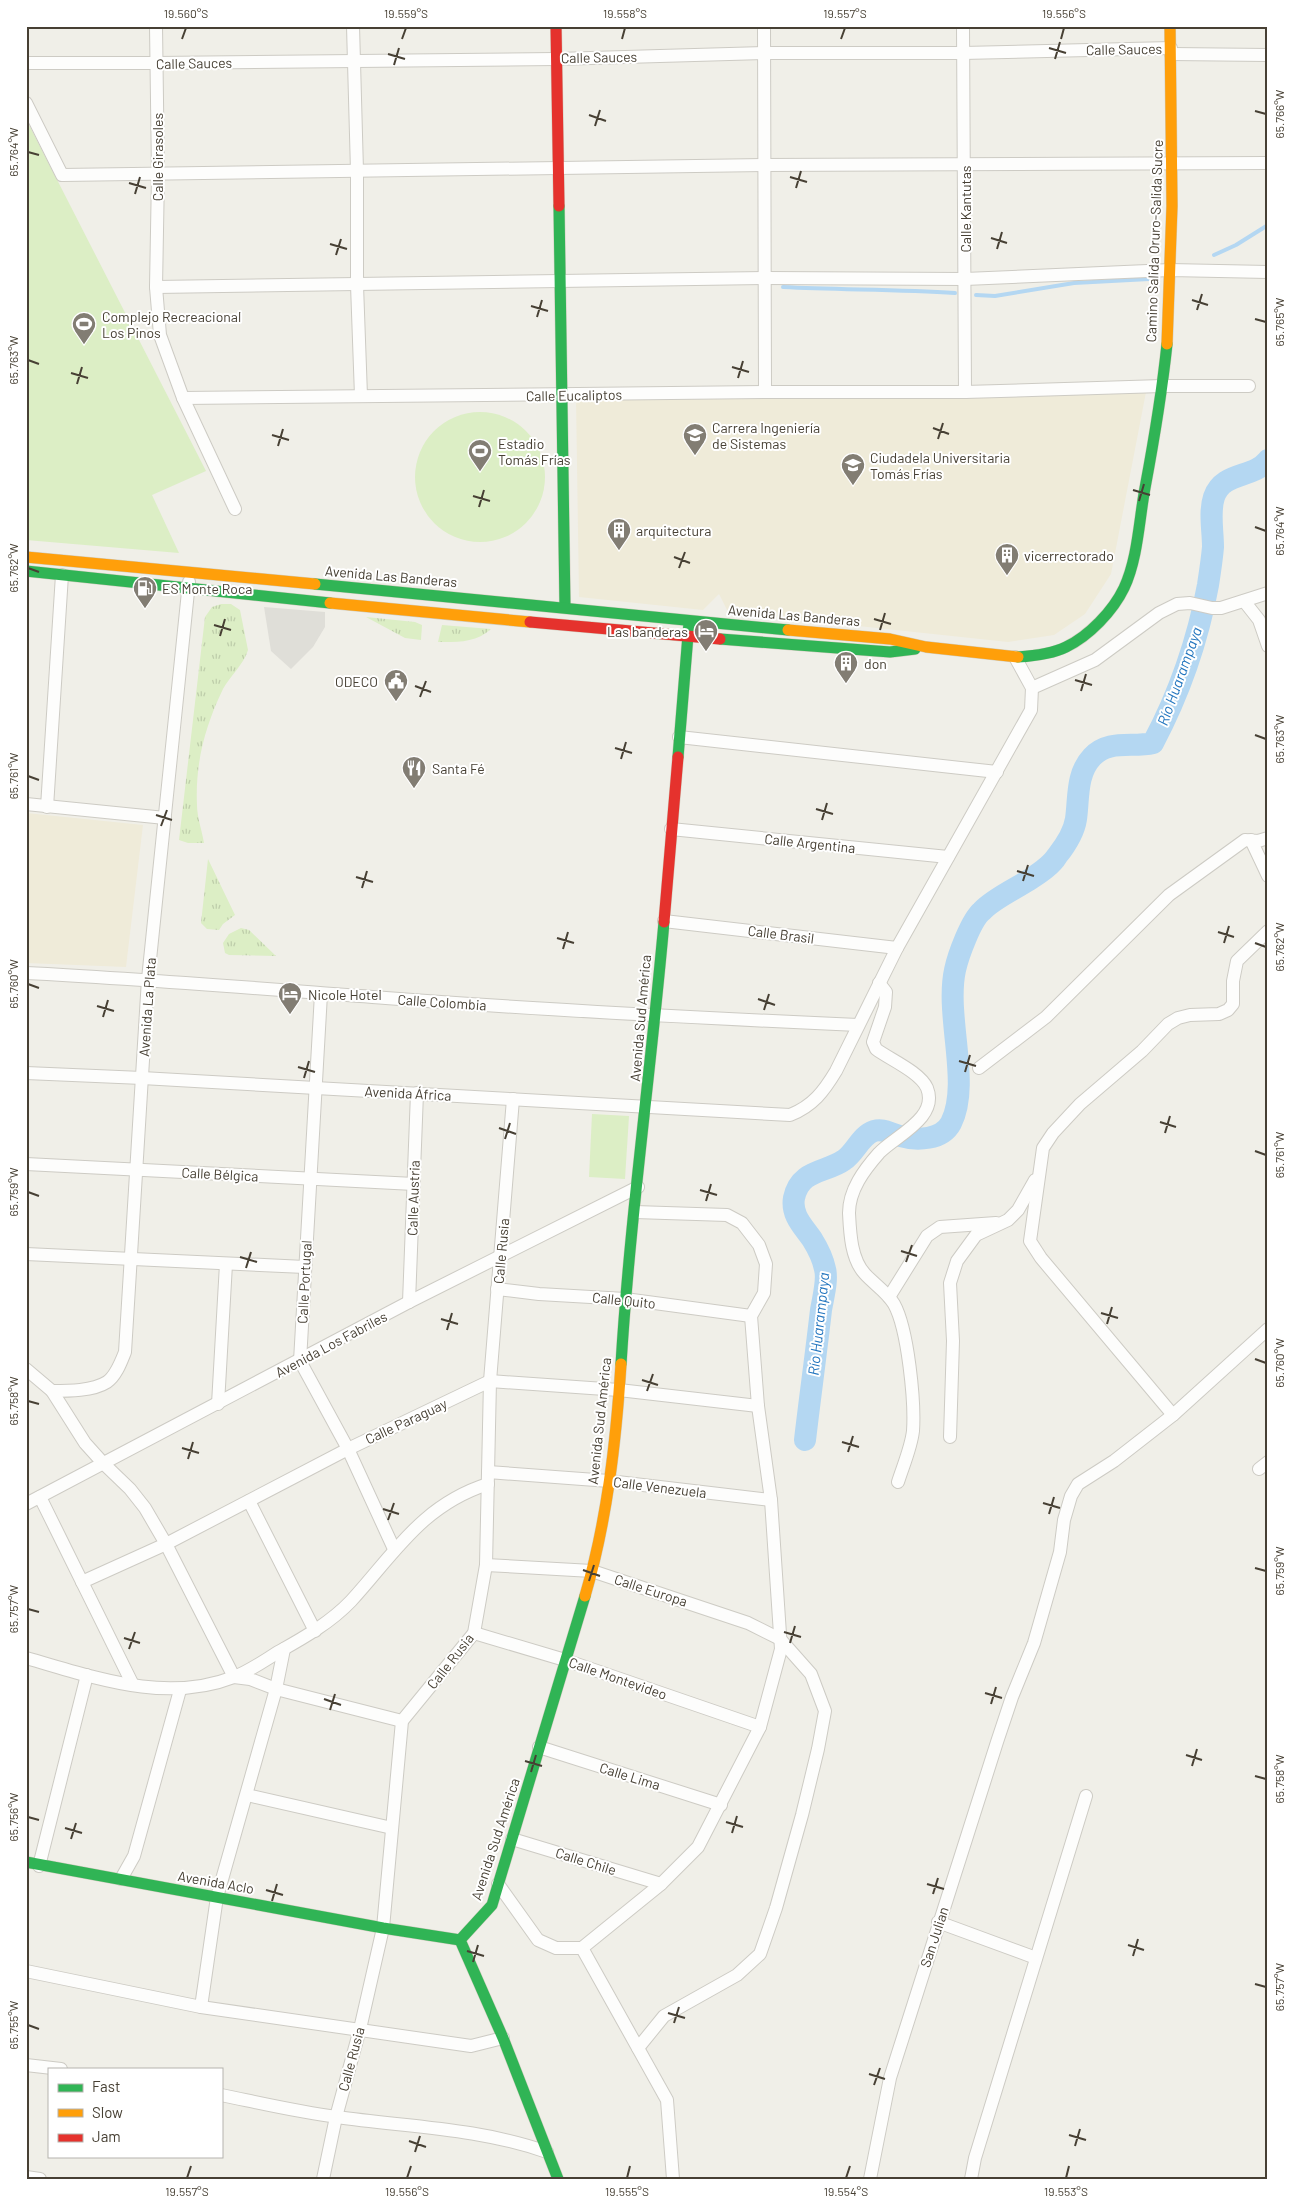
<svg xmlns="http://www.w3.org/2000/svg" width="1294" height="2205" font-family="Barlow,sans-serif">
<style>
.education{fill:#efebd9}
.grass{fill:url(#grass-tufts)}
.pitch{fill:#dceec5}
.parking{fill:#dfded8}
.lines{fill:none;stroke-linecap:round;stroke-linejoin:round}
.stream{stroke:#b4d7f2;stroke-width:4}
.river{stroke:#b4d7f2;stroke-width:22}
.street-casing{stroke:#cdcbc4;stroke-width:14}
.fast-casing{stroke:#d0ccbe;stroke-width:12}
.slow-casing{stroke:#d0ccbe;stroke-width:12}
.jam-casing{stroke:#d0ccbe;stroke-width:12}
.street{stroke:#fdfdfc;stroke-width:12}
.fast{stroke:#30b455;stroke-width:11}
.slow{stroke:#ff9f0a;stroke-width:11}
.jam{stroke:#e5322d;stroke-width:11}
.ticks{fill:none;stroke:#474034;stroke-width:2}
.labels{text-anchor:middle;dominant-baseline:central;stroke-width:4;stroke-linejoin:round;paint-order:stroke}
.street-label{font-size:14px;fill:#474034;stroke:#fff}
.poi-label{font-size:14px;fill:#474034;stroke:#fff;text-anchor:start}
.water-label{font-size:15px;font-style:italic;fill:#2275be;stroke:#fff}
.neatline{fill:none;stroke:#474034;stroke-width:2}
.ticks-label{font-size:12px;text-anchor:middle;fill:#474034}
</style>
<defs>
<pattern id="grass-tufts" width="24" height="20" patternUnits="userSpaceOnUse" patternTransform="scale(1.25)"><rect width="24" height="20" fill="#dceec5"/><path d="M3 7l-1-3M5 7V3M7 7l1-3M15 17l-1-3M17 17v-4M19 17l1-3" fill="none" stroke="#becdaa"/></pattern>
</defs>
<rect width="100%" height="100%" fill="#f0efe8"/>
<g class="education">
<polygon points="1146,392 1111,574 1085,614 1054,635 1008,642 728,612 719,594 703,610 579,597 576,397"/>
<polygon points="26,813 143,825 126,967 26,963"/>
</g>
<g class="grass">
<path d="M 221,604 L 231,604 L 240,610 L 248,650 C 244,664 230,676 223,689 C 205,726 195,764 197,805 C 197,817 202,831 204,843 L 188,843 L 179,840 L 205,617 L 212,607 Z"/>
<polygon points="366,617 415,622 422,625 421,640 405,638"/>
<path d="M 442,625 L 491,629 C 476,643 457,642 438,642 Z"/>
<polygon points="208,859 235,915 223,924 219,930 207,929 201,923"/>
<polygon points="241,928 249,930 276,956 229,955 225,953 223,943 229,934"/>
</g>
<g class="pitch">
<polygon points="26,119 206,471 152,495 179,553 26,540"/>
<circle cx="480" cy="477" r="65"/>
<polygon points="592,1114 629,1116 625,1179 589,1177"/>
</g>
<polygon class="parking" points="264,607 325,612 325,627 313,647 291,669 271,651"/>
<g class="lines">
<g class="stream">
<polyline points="1214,255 1236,245 1268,225"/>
<path d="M 783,287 C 841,290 898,289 955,293"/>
<polyline points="976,295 995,296 1074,283 1149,279"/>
</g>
<path class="river" d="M 805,1440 C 810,1397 816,1354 821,1310 C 823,1298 828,1280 825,1269 C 823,1259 817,1247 812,1239 C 803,1226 791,1215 794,1198 C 800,1169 826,1173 844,1160 C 855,1153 861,1135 874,1131 C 884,1128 890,1134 900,1136 C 917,1141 942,1140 951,1123 C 971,1084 945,1016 955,970 C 958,956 971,920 982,911 C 993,899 1015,889 1029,880 C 1038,874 1051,866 1057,856 C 1065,846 1074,832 1076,819 C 1079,798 1076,774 1092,757 C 1109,739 1132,748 1153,743 C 1179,694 1198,639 1208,585 C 1210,572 1212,559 1213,547 C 1213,531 1209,512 1214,497 C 1223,471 1253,479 1268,460"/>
<g class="street-casing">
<g id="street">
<polyline points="156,26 158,175 156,287 160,335 183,398 235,509"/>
<polyline points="353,26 357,171 357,285 361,396"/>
<polyline points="764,26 765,392"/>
<polyline points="963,26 965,392"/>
<polyline points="1171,54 1268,55"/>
<polyline points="26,63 156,63 556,59 764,53 963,53 1171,48"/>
<polyline points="26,103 62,175 764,165 1268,163"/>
<polyline points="156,287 765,278 965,279 1170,270 1268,272"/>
<polyline points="183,398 765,392 965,392 1162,386 1249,386"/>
<polyline points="1244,601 1259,620 1268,646"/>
<polyline points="1032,688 1095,660 1159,613 1177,604 1190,603 1212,608 1221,608 1268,593"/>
<polyline points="679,737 997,772"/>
<polyline points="26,804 165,818"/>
<polyline points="47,807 62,575"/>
<polyline points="671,829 948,857"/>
<polyline points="1251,840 1268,876"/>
<polyline points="664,921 897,948"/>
<path d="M 26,973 C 146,979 266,989 386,998 C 543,1010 701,1018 858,1025"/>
<path d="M 879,983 L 886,992 L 885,1007 L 873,1042 L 876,1049 C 889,1059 920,1072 927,1088 C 939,1118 895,1136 879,1153 C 864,1170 849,1190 849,1213 C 850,1233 851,1259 865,1274 C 874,1284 887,1292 894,1304 C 908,1329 915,1402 913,1431 C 911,1448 903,1466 898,1482"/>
<polyline points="321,994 300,1361 348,1449 394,1549"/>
<polyline points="979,1068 1046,1017 1169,895 1245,840 1258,841 1268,838"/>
<path d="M 26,1073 L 142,1078 L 790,1115 C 813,1106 824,1091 836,1071 L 897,948 L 1031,710 L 1032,688 L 1015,657"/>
<polyline points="26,1164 414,1184"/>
<polyline points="26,1254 305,1267"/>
<polyline points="497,1289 539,1294 625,1299 751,1316"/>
<polyline points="889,1297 927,1236 940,1227 996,1223"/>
<polyline points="409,1302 417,1093"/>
<polyline points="26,1369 52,1391 85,1443 103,1463 130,1489 145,1508 166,1544 234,1677"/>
<path d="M 52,1391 C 68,1391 93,1391 107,1382 C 116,1376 121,1362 125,1352 L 148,979 L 189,582"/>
<polyline points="218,1404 226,1264"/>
<polyline points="1173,1415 1041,1258 1030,1241 1043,1148 1053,1133 1080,1104 1142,1051 1168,1024 1178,1018 1190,1015 1219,1014 1228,1010 1233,1004 1233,981 1237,961 1268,931"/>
<polyline points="950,1437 953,1341 950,1283 957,1261 976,1235 1008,1220 1018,1210 1035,1180"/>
<polyline points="1259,1469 1268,1462"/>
<polyline points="488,1472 609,1481 771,1500"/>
<polyline points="40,1497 133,1685"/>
<polyline points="249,1501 315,1631"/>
<polyline points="26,1504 409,1302 638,1187"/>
<polyline points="486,1565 592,1571 748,1623 780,1639 811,1674 825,1711 818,1749 802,1815 776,1908 760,1954 737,1975 664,2016 638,2048"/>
<polyline points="82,1582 166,1544 348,1449 490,1381 619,1390 758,1406"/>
<polyline points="474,1633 565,1660 760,1727"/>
<path d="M 26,1658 C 94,1677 165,1704 234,1677 C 250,1671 265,1660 280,1651 C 305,1637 331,1622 351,1601 C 394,1554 422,1505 488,1484"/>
<polyline points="234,1677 250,1679 276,1689 402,1721"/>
<polyline points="539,1747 721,1805"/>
<polyline points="247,1795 392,1828"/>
<polyline points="512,1839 661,1884"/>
<polyline points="39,1866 87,1675"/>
<polyline points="121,1879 134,1856 180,1690"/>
<polyline points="498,1884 538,1940 556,1948 582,1948 661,1884 698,1847 760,1727 781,1649 771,1500 758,1406 751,1316 764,1293 766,1264 759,1245 742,1223 727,1215 635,1212"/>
<polyline points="938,1922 1036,1958"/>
<polyline points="582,1948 667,2100 673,2179"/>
<polyline points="26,1971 201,2007 471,2046 503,2038"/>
<polyline points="201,2007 217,1897 276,1689 284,1649"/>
<polyline points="26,2065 61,2069"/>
<path d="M 221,2095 C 260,2103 298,2112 337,2117 C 408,2127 479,2128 547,2152"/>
<polyline points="26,2177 40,2179"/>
<polyline points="323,2179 336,2117 360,2029 383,1928 402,1721 474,1633 486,1565 490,1381 513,1099"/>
<polyline points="870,2179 890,2078 997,1742 1012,1697 1034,1643 1060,1552 1064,1520 1071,1496 1078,1484 1114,1461 1173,1415 1268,1329"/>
<polyline points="971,2179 975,2158 1086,1796"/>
</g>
</g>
<g class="fast-casing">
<g id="fast">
<polyline points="559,206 565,607"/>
<polyline points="26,571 330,603"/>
<polyline points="315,584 788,630"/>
<polyline points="720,639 890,652 915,649"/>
<path d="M 1018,657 C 1033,656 1052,654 1066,647 C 1089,636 1113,611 1124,588 C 1138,558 1139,520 1145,488 C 1154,440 1162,392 1167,344"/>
<polyline points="678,757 689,623"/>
<path d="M 621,1364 C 630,1217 651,1070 664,922"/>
<polyline points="26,1862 383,1928 460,1940"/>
<polyline points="558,2179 503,2038 460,1940 492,1905 585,1596"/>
</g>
</g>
<g class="slow-casing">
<g id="slow">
<polyline points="1167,344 1172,206 1170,26"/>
<polyline points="26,557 315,584"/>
<polyline points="330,603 530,622"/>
<polyline points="788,630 890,639 926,647 1018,657"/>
<path d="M 585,1596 C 607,1521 616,1442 621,1364"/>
</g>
</g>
<g class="jam-casing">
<g id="jam">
<polyline points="556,26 559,206"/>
<polyline points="530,622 720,639"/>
<polyline points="664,922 678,757"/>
</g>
</g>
<use href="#street" class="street"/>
<use href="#fast" class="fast"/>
<use href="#slow" class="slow"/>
<use href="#jam" class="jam"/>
</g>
<path class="ticks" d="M 182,39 L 186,28M 402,39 L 406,28M 622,39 L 625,28M 841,39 L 845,28M 1061,39 L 1064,28M 1049,48 L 1066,53M 388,54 L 405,59M 1055,59 L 1060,42M 394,65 L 399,48M 1255,111 L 1266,114M 589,115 L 606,121M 595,126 L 600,110M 28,152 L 39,155M 790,177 L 807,182M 129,183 L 146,188M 796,188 L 801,171M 135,194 L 140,177M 991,238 L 1007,243M 330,244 L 347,249M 997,249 L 1002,232M 336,255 L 341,239M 1192,300 L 1208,305M 531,306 L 548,311M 1197,310 L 1202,294M 537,317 L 542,300M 1255,319 L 1266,322M 28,360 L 39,364M 732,367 L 749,372M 71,373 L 88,378M 738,378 L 743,361M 77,384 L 82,367M 933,428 L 949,434M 272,435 L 289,440M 938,439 L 943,423M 278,446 L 283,429M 1133,490 L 1150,495M 473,496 L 490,501M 1139,501 L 1144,484M 479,507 L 484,490M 1255,527 L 1266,531M 674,557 L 690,563M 28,568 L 39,572M 679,568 L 685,552M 874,619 L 891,624M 214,625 L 231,630M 880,630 L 885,613M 220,636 L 225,619M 1075,680 L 1092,685M 415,686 L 431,692M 1081,691 L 1086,674M 420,697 L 426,681M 1255,735 L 1266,739M 615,748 L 632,753M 621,759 L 626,742M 28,776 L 39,780M 816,809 L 833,814M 156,815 L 172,820M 822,820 L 827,803M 161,826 L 167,810M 1017,871 L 1034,876M 356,877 L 373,882M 1023,881 L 1028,865M 362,888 L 367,871M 1218,932 L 1234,937M 557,938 L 574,943M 1224,943 L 1229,926M 1255,943 L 1266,947M 563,949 L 568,932M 28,984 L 39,988M 758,999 L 775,1005M 97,1006 L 114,1011M 764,1010 L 769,994M 103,1017 L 108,1000M 959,1061 L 976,1066M 298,1067 L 315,1072M 965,1072 L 970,1055M 304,1078 L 309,1061M 1160,1122 L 1176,1127M 499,1128 L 516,1134M 1165,1133 L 1170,1116M 505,1139 L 510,1123M 1255,1151 L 1266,1155M 700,1190 L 717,1195M 28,1192 L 39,1196M 706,1201 L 711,1184M 901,1251 L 917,1256M 240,1257 L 257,1262M 906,1262 L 912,1245M 246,1268 L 251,1252M 1101,1313 L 1118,1318M 441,1319 L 458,1324M 1107,1324 L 1112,1307M 447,1330 L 452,1313M 1255,1359 L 1266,1363M 642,1380 L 658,1385M 647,1391 L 653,1374M 28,1401 L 39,1404M 842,1442 L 859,1447M 182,1448 L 199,1453M 848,1452 L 853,1436M 188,1459 L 193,1442M 1043,1503 L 1060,1508M 383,1509 L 399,1514M 1049,1514 L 1054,1497M 388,1520 L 394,1503M 1255,1568 L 1266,1571M 583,1570 L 600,1576M 589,1581 L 594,1565M 28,1609 L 39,1612M 784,1632 L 801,1637M 124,1638 L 140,1643M 790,1643 L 795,1626M 129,1649 L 135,1632M 985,1693 L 1002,1698M 324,1699 L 341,1705M 991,1704 L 996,1687M 330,1710 L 335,1694M 1186,1755 L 1202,1760M 525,1761 L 542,1766M 1192,1766 L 1197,1749M 531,1772 L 536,1755M 1255,1776 L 1266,1779M 28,1817 L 39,1820M 726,1822 L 743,1827M 65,1828 L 82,1833M 732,1833 L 737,1816M 71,1839 L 76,1823M 927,1884 L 944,1889M 266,1890 L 283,1895M 933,1894 L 938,1878M 272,1901 L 277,1884M 1128,1945 L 1144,1950M 467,1951 L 484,1956M 1133,1956 L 1138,1939M 473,1962 L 478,1945M 1255,1984 L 1266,1987M 668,2013 L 685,2018M 674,2023 L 679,2007M 28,2025 L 39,2029M 869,2074 L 885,2079M 874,2085 L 880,2068M 1069,2135 L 1086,2140M 409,2141 L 426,2147M 1075,2146 L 1080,2129M 415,2152 L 420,2136M 187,2178 L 191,2166M 407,2178 L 411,2166M 627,2178 L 630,2166M 846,2178 L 850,2166M 1066,2178 L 1069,2166"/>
<defs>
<g id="stadium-pin" transform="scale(1.25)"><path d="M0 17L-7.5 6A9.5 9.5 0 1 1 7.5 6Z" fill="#827d73" stroke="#fff"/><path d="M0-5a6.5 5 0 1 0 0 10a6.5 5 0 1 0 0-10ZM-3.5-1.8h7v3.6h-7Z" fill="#fff"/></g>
<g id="university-pin" transform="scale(1.25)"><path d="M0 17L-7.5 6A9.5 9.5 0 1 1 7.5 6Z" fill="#827d73" stroke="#fff"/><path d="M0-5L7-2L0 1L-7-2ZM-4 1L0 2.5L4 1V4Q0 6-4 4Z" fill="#fff"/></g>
<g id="building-pin" transform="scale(1.25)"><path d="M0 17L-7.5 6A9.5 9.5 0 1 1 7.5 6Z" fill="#827d73" stroke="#fff"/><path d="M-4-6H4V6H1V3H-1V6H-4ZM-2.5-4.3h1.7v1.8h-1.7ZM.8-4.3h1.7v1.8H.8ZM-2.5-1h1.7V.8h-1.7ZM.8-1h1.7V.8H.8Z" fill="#fff"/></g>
<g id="fuel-pin" transform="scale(1.25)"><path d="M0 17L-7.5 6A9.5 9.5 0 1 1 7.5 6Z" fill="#827d73" stroke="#fff"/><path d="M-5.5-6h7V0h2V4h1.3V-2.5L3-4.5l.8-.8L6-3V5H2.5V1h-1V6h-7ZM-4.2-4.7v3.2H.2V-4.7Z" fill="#fff"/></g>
<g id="hotel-pin" transform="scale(1.25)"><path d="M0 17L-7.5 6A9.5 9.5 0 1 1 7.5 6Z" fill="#827d73" stroke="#fff"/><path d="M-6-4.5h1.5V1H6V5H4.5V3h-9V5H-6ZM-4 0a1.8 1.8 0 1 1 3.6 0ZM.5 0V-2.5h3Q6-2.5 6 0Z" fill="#fff"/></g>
<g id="civic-pin" transform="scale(1.25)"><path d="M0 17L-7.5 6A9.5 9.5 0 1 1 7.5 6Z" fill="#827d73" stroke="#fff"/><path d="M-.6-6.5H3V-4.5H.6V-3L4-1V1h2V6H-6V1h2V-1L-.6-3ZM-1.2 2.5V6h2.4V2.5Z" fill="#fff"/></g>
<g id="restaurant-pin" transform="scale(1.25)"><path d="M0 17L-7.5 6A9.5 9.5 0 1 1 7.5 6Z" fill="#827d73" stroke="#fff"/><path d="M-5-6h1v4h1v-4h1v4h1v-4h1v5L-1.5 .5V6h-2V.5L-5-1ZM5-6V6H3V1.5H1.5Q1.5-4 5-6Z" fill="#fff"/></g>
</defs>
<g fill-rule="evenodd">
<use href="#stadium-pin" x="84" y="324"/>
<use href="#university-pin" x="695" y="435"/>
<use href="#stadium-pin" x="480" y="451"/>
<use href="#university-pin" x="853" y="465"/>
<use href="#building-pin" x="619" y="530"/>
<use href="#building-pin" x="1007" y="555"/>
<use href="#fuel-pin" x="145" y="588"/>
<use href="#hotel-pin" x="706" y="631"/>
<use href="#building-pin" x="846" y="663"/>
<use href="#civic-pin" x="396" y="681"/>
<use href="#restaurant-pin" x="414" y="768"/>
<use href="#hotel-pin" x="290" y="994"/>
</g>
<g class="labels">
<g class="street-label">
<text transform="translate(1124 49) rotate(-1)">Calle Sauces</text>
<text transform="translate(599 57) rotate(-1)">Calle Sauces</text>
<text transform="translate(194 63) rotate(-1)">Calle Sauces</text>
<text transform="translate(157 157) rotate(-90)">Calle Girasoles</text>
<text transform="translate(965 209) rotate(-90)">Calle Kantutas</text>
<text transform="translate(1154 241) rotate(-88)">Camino Salida Oruro-Salida Sucre</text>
<text transform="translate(574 395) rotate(-1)">Calle Eucaliptos</text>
<text transform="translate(391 576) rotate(5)">Avenida Las Banderas</text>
<text transform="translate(794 615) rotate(5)">Avenida Las Banderas</text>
<text transform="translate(810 843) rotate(6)">Calle Argentina</text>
<text transform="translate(781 934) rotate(7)">Calle Brasil</text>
<text transform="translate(442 1002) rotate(4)">Calle Colombia</text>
<text transform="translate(147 1007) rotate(-86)">Avenida La Plata</text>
<text transform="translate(640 1018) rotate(-85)">Avenida Sud América</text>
<text transform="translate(408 1093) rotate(3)">Avenida África</text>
<text transform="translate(220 1174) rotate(3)">Calle Bélgica</text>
<text transform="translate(413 1198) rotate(-88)">Calle Austria</text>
<text transform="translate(501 1251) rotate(-85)">Calle Rusia</text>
<text transform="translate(304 1282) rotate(-87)">Calle Portugal</text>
<text transform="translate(624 1300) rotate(6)">Calle Quito</text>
<text transform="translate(331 1344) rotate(-28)">Avenida Los Fabriles</text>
<text transform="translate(406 1421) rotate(-25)">Calle Paraguay</text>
<text transform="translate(599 1421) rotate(-84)">Avenida Sud América</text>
<text transform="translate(660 1487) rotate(7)">Calle Venezuela</text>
<text transform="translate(651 1590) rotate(18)">Calle Europa</text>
<text transform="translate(450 1661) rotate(-52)">Calle Rusia</text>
<text transform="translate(618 1678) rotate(19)">Calle Montevideo</text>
<text transform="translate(630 1776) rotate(17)">Calle Lima</text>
<text transform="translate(495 1839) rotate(-72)">Avenida Sud América</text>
<text transform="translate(586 1861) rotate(17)">Calle Chile</text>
<text transform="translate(216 1882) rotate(10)">Avenida Aclo</text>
<text transform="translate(934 1937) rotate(-72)">San Julian</text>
<text transform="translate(351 2059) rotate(-75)">Calle Rusia</text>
</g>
<g class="poi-label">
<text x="102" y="316">Complejo Recreacional<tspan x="102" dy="16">Los Pinos</tspan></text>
<text x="712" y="427">Carrera Ingeniería<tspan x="712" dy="16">de Sistemas</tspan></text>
<text x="498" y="443">Estadio<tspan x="498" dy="16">Tomás Frías</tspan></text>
<text x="870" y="457">Ciudadela Universitaria<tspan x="870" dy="16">Tomás Frías</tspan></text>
<text x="636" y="530">arquitectura</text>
<text x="1024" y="555">vicerrectorado</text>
<text x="162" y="588">ES Monte Roca</text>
<text x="688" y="631" text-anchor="end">Las banderas</text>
<text x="864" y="663">don</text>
<text x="378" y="681" text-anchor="end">ODECO</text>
<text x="432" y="768">Santa Fé</text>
<text x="308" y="994">Nicole Hotel</text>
</g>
<g class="water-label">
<text transform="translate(1179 676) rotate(-70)">Río Huarampaya</text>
<text transform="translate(818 1324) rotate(-84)">Río Huarampaya</text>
</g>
</g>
<rect width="1294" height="2205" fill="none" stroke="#ffffff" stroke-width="55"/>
<rect x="48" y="2068" width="175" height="90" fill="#ffffff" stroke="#b5b3ae"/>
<rect x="58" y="2084" width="25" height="8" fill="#30b455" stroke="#b5b3ae"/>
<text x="92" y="2092" font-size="15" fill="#474034">Fast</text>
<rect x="58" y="2109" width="25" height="8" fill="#ff9f0a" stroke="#b5b3ae"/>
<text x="92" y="2118" font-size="15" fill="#474034">Slow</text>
<rect x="58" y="2134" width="25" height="8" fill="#e5322d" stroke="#b5b3ae"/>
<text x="92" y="2142" font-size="15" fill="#474034">Jam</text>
<rect x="28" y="28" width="1238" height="2150" class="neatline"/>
<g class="ticks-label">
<text x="186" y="18">19.560°S</text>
<text x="406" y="18">19.559°S</text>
<text x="625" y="18">19.558°S</text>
<text x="845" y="18">19.557°S</text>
<text x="1064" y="18">19.556°S</text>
<text transform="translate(1280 114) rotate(-90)" y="4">65.766°W</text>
<text transform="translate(14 152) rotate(-90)" y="4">65.764°W</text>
<text transform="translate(1280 322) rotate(-90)" y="4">65.765°W</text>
<text transform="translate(14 360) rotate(-90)" y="4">65.763°W</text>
<text transform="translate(1280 531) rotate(-90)" y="4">65.764°W</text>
<text transform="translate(14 568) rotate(-90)" y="4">65.762°W</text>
<text transform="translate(1280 739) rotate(-90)" y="4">65.763°W</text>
<text transform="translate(14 776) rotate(-90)" y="4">65.761°W</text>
<text transform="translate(1280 947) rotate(-90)" y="4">65.762°W</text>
<text transform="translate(14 984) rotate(-90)" y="4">65.760°W</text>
<text transform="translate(1280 1155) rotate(-90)" y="4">65.761°W</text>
<text transform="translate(14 1192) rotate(-90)" y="4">65.759°W</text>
<text transform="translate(1280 1363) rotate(-90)" y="4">65.760°W</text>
<text transform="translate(14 1401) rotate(-90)" y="4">65.758°W</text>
<text transform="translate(1280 1571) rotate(-90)" y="4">65.759°W</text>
<text transform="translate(14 1609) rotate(-90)" y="4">65.757°W</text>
<text transform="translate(1280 1779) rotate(-90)" y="4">65.758°W</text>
<text transform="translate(14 1817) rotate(-90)" y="4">65.756°W</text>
<text transform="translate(1280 1987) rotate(-90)" y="4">65.757°W</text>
<text transform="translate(14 2025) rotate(-90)" y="4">65.755°W</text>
<text x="187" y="2196">19.557°S</text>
<text x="407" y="2196">19.556°S</text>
<text x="627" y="2196">19.555°S</text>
<text x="846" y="2196">19.554°S</text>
<text x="1066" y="2196">19.553°S</text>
</g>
</svg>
